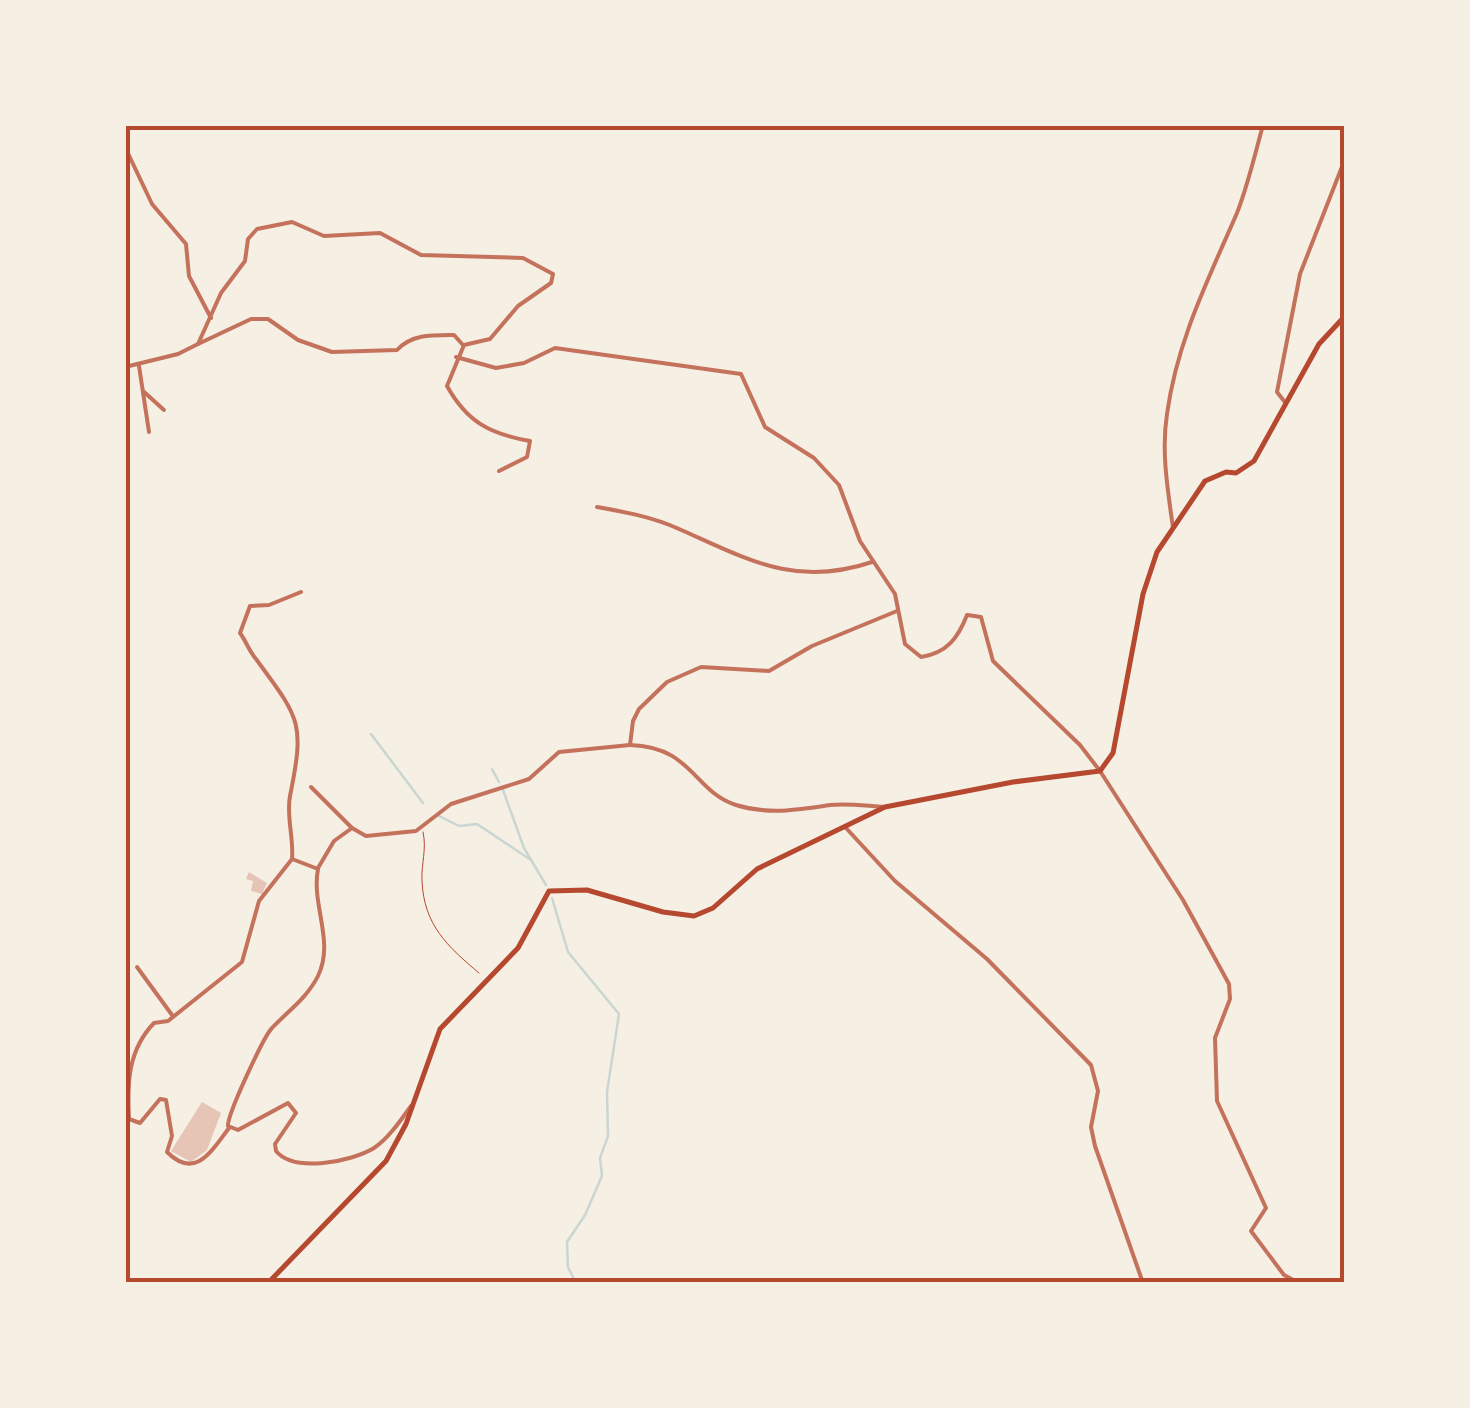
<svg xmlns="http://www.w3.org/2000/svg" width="1470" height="1408" font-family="Signika,sans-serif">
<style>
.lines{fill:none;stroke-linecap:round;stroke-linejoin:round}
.stream{stroke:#c9d6d2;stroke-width:2.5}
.building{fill:#e6c5b7}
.path{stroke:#b5482f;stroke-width:1}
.minor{stroke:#c5725c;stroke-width:4}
.tertiary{stroke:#c5725c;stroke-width:4}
.primary{stroke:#b5482f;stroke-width:5}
.neatline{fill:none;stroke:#b5482f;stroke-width:4}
</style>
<rect width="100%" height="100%" fill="#f6efe4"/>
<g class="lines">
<g class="stream">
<polyline points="371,734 423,803"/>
<polyline points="492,769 499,782"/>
<polyline points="503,790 524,848 546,885"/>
<polyline points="437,815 459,826 477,824 531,860"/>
<polyline points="552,898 568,952 619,1014 607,1092 608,1136 600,1158 602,1176 585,1215 567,1242 568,1267 576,1283"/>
</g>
</g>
<g class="building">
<polygon points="249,872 267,883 262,894 251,891 253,881 246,879"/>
<polygon points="202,1102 221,1113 207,1150 191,1162 171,1151"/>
</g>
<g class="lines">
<path class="path" d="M 423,832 C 427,849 421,864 422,881 C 424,925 447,946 479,973"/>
<g class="minor">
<polyline points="125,147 152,204 186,244 189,276 211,318"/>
<path d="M 198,344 L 251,319 L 268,319 L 298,340 L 332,352 L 397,350 C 412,334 432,335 454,335 L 463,345"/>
<path d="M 456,357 L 496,368 L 524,363 L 555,348 L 741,374 L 765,427 L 814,458 L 839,485 L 860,541 L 895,594 L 905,644 L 921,657 C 947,653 958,638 967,615 L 981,617 L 993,661 L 1080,745 L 1100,771"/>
<polyline points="139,366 149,432"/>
<path d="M 125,367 L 178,354 L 198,344 L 221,293 L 245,261 L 248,239 L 257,229 L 292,222 L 324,236 L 380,233 L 421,255 L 523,258 L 553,274 L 551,283 L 518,306 L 490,339 L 464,345 L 447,386 C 467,422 490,434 530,441 L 527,457 L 499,471"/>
<polyline points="143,391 164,410"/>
<polyline points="1284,401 1277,392 1300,274 1345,159"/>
<path d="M 597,507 C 625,512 653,517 679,529 C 747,559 795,588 872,562"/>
<path d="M 1173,528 C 1168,491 1161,452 1167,414 C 1177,341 1208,280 1237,213 C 1248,185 1255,154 1263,125"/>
<path d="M 301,592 L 269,605 L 250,606 L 240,633 C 246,641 249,651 256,659 C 300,719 305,722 290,796 C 286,816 294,838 292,859 L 318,869 C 311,905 335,941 318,976 C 307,998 288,1011 272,1028 C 264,1036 227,1115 228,1126 L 238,1130 L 288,1103 L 296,1113 L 275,1144 L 276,1151 C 294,1173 351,1162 374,1148 C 388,1139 401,1120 411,1106"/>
<polyline points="311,787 352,828"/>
<path d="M 885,807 C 867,806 847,803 830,805 C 798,810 768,815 736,805 C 693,791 693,747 630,745 L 633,721 L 639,709 L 667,682 L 701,667 L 769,671 L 812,646 L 897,611"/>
<polyline points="846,828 895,881 987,959 1091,1065 1098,1091 1091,1127 1095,1146 1143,1283"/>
<polyline points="318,868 334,841 352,828 366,836 416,831 451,804 529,779 559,752 630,745"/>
<polyline points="137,967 172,1015"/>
<path d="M 229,1128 C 211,1152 195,1180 167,1152 L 172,1136 L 166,1100 L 160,1099 L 140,1123 L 129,1119 C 127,1083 128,1050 154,1023 L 168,1021 L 242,962 L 259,901 L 292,859"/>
</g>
<polyline class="tertiary" points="1100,771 1183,900 1229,984 1230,999 1215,1038 1217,1101 1266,1208 1251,1231 1284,1275 1299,1283"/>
<polyline class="primary" points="268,1283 386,1161 406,1124 440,1029 518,948 549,891 587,890 663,912 694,916 713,908 757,869 885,807 1013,782 1100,771 1113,753 1143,594 1157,552 1205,481 1226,472 1236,473 1254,461 1319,344 1345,316"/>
</g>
<rect width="1470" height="1408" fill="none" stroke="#f6efe4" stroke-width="255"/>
<rect x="128" y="128" width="1214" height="1152" class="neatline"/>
</svg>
